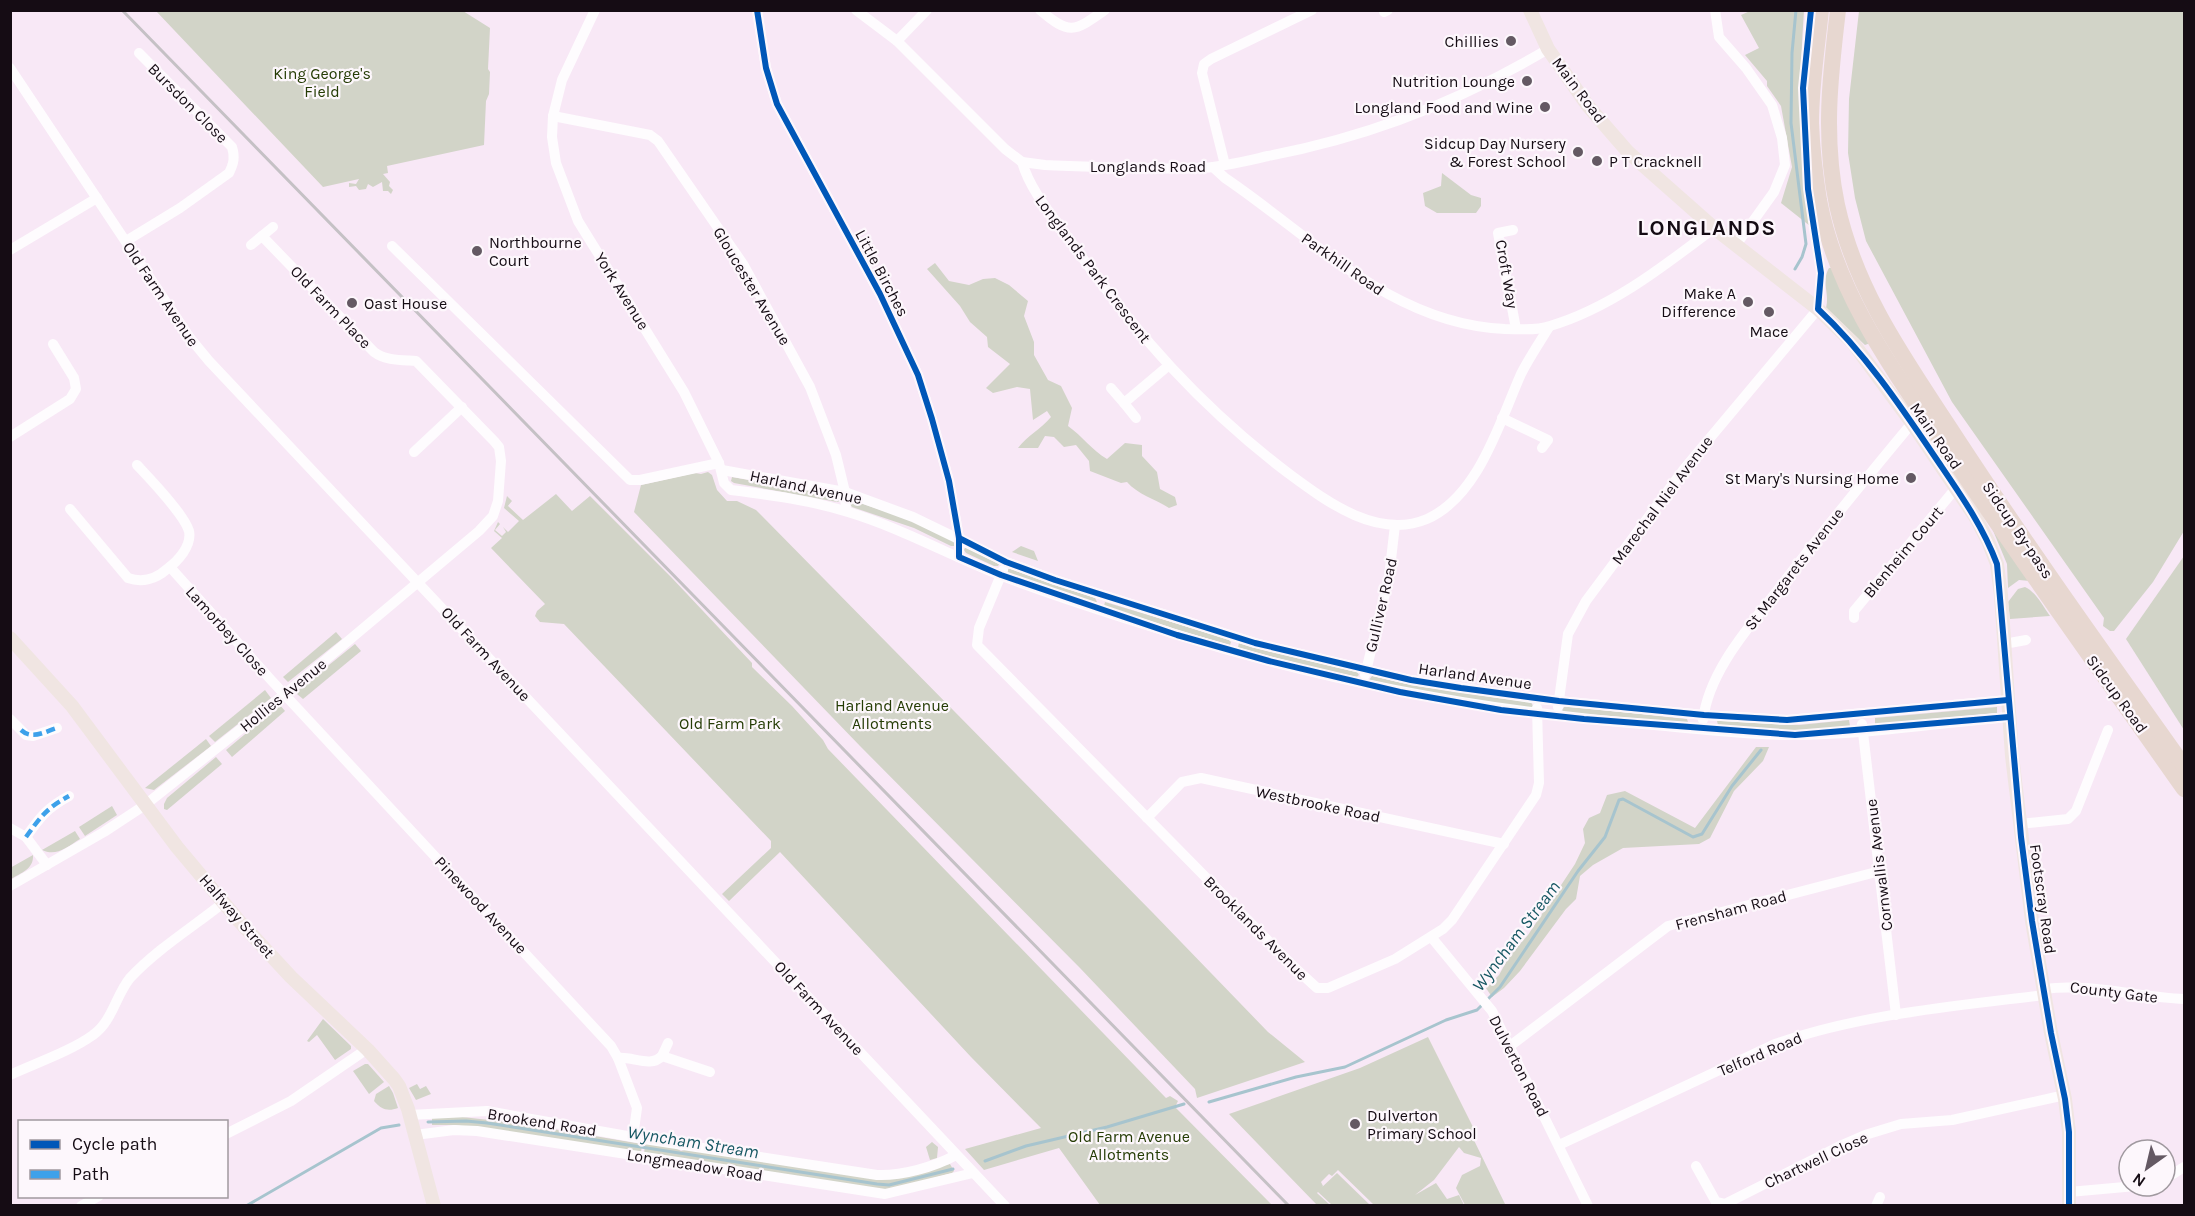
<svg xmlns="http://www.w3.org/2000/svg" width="2195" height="1216" font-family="Karla,sans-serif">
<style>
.green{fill:#d2d4c8}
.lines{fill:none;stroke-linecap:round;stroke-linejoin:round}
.stream{stroke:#a7c4ce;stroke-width:3}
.minor{stroke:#fefcfe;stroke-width:10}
.major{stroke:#f0e5e2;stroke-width:14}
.highway{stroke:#e7d7d0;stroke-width:16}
.rail{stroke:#c5c1c5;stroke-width:3}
.quiet{stroke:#3da1ea;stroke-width:4.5;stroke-dasharray:9 4.5;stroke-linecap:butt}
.cycleway-casing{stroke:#fdf7fc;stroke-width:10}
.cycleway{stroke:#0057b8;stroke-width:6}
.poi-dot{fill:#645963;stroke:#fdf7fc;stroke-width:2}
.labels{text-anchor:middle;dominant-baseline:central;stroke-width:4.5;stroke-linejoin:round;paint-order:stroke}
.poi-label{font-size:16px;fill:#150c14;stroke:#fdf7fc;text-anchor:end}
.park-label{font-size:16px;fill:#253c05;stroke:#fdf7fc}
.street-label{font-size:16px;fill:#150c14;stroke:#fdf7fc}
.water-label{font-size:18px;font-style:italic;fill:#165763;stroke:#fdf7fc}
.district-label{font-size:22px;font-weight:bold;letter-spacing:1.5px;fill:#150c14;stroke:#fdf7fc}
</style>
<rect width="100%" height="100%" fill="#f8e8f6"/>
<g class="green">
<polygon points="156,11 463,11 490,28 488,69 490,72 489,94 486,101 484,145 387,166 388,173 383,174 390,182 389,186 393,190 391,194 388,191 383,191 382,182 373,187 368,184 366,189 359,190 356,186 349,187 349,183 356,184 359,179 323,187"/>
<path d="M 1750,11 L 1804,11 C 1799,83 1798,154 1810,226 L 1781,203 L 1792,167 L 1781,106 L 1767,86 L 1767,81 L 1745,55 L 1759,48 L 1741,15 Z"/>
<polygon points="1859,11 2184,11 2184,531 2153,582 2114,631 2110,631 2103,626 2104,618 1952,402 1866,241 1855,198 1848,153 1849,99"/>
<polygon points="1442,173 1471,195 1481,198 1481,206 1476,213 1437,213 1425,206 1423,193 1441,186"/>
<path d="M 935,263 L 949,281 L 969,285 L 983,279 L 995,278 L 1009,285 L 1028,301 L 1024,316 L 1034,342 L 1034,355 L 1048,380 L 1061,386 L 1072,408 L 1068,426 C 1082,436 1092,450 1107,459 L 1125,443 L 1142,445 L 1142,456 L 1157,472 L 1160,489 L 1175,497 L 1177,505 L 1169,508 C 1155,499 1137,494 1127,482 L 1121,483 L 1090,471 L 1089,461 L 1076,445 L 1064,447 L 1054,437 L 1045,436 L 1038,448 L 1018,448 C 1027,436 1041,429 1051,417 L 1047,411 L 1033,420 L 1030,389 L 1017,387 L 993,393 L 986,388 L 1010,364 L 988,347 L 987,337 L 970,322 L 960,306 L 927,269 Z"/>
<path d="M 1829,268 L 1832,268 L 1870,343 L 1865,345 L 1826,308 C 1830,295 1821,281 1829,268 Z"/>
<polygon points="708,472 712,475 717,490 727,501 737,501 756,510 1153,913 1268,1032 1305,1062 1197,1098 1195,1089 1080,968 860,746 634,512 641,485 695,473 701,474"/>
<polygon points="732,477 840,496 841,501 837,502 734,483 731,481"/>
<polygon points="556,494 572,511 590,496 671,577 752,663 752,667 792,706 823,740 828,749 1166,1098 1170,1096 1178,1101 1175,1107 1272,1205 1100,1205 1059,1148 984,1170 965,1149 1041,1128 971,1057 780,852 729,901 722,894 771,848 771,841 564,624 540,622 535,616 537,611 545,604 491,548 502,538 494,531 498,522 500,524 495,530 502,536 506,532 503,527 508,532 519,521 504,508 507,496 512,501 507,507 508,506 523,520"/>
<polygon points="854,501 905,518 953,540 955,546 951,546 914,528 852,507 850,504"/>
<polygon points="1992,528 2030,581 2019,580 2008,588 2007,564"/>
<polygon points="966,546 999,564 998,566 994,566 966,553 964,550"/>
<polygon points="1021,546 1034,551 1038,561 1012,552"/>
<polygon points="2184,556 2184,730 2126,639"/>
<polygon points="1011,568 1095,598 1097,602 1094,604 1008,574 1007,570"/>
<path d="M 2025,587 C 2036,592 2043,606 2050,616 L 2010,619 L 2008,602 L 2018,589 Z"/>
<polygon points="1105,602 1228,639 1231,642 1230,645 1170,628 1104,606"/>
<polygon points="336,632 342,639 288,682 283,677"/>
<polygon points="1239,643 1357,672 1359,675 1355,678 1240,649 1238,647"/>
<polygon points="355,644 361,651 303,699 297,694 298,690"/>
<polygon points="1372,676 1402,683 1531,702 1533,706 1532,708 1422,692 1369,680"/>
<polygon points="265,690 271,698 215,742 209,736"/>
<polygon points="280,705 285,711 232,757 226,750"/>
<polygon points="1565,706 1687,719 1688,722 1686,724 1564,712 1562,710"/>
<polygon points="1997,707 1997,713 1875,724 1875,718"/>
<polygon points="1724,720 1799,725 1849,720 1850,726 1794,731 1718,725 1717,721"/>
<polygon points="206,739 211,746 154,790 145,788"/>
<polygon points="1756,747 1769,747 1763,761 1734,791 1710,838 1699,844 1623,848 1593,865 1580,876 1576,899 1566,909 1520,971 1504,988 1492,997 1486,988 1499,975 1510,955 1528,935 1575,864 1585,843 1583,829 1589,818 1600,813 1607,795 1625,791 1695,828"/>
<polygon points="216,757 222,764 167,810 164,809 164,804 167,798"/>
<polygon points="112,806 117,815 85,836 79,827"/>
<path d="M 75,831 L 80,839 C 67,847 56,857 42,850 Z"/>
<path d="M 33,855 C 34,869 21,873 11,879 L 10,868 Z"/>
<polygon points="323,1019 351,1046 351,1049 335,1060 317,1035 309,1042 307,1041"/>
<polygon points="1428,1037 1474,1129 1470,1132 1505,1204 1465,1205 1456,1188 1462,1175 1480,1166 1481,1158 1464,1153 1459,1147 1434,1180 1415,1195 1436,1183 1447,1199 1459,1195 1464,1205 1374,1205 1338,1170 1332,1176 1329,1174 1321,1182 1323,1186 1320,1189 1337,1173 1370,1205 1332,1205 1318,1192 1317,1193 1330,1205 1317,1205 1229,1114 1360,1068"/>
<polygon points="365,1064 368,1064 384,1082 369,1094 353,1071"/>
<polygon points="417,1084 420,1089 426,1086 431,1094 416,1100 409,1088"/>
<path d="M 389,1086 L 393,1093 L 398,1108 C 387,1112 381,1109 374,1101 L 376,1094 Z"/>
<polygon points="453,1116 517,1123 642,1144 641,1153 455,1125 432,1125 432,1118"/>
<polygon points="932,1142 938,1147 937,1158 930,1160 926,1147"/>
<polygon points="649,1143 674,1147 681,1151 688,1149 861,1176 945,1165 950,1164 954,1171 952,1173 893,1189 877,1189 644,1153 645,1145"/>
</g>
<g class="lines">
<g class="stream">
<polyline points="1795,269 1802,257 1806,244 1791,123 1792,53 1796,10"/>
<polyline points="1209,1102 1296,1077 1345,1067 1446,1020 1477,1010 1500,987 1578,871 1605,837 1619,800 1623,799 1693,837 1702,834 1732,786 1761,750"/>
<polyline points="428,1122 466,1121 487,1123 877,1184 889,1185 953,1169"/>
<polyline points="985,1161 1026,1146 1107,1127 1184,1104"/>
<polyline points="246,1206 381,1128 399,1125"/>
</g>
<g class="minor">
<path d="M 595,10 L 562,80 L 553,116 L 552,137 L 556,163 L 578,221 L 684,392 L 719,463 L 724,483 L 731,490 C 770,495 810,500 848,512 C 901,528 949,555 1000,575 C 1056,597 1118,616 1175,634 C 1333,684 1490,712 1654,725 C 1700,729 1746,735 1792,735 C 1864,735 1938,723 2009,717"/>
<polyline points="757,10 766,68 777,104 880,294 918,375 932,419 949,481 959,538 959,557"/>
<path d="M 856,10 L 897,41 L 1005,149 L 1022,162 L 1045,165 C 1096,167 1149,170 1200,168 C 1223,167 1246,161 1268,156 C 1368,137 1461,101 1548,49"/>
<path d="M 1040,10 C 1070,36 1075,31 1105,10"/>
<polyline points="1715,10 1719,37 1746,68 1772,105 1782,138 1785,165 1774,192 1736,245"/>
<polyline points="1384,12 1388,10"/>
<polyline points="897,41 927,10"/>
<polyline points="10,68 190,338 209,361 1005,1206"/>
<polyline points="553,116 650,135 658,141 743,264 810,387 836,455 845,492 846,511"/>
<path d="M 1022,162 C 1031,193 1056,220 1074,246 C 1137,335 1201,407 1288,473 C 1326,501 1377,540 1427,519 C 1479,496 1500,421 1521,374 C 1529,358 1540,342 1549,327"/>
<polyline points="1225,165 1202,73 1204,64 1211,59 1312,10"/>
<path d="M 1213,167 L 1225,178 C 1314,238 1391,324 1505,329 C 1519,329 1536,331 1550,326 C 1611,308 1664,266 1714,228"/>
<polyline points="1513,230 1498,233 1516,329"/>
<path d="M 126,241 L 180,208 L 229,173 C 234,163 235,157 232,147 L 139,53"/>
<polyline points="251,245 273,227"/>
<polyline points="392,246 630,480 640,480 719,463"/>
<polyline points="10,250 97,198"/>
<polyline points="1111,388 1124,403 1168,366"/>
<polyline points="1124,403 1136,418"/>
<polyline points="1502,418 1548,440 1542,448"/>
<polyline points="10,437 70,399 76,389 74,378 53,344"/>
<polyline points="414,452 462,407"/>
<polyline points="722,470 845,492 913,517 1006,562 1055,580 1255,643 1411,680 1538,699 1704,715 1787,720 2008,700"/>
<path d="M 70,509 L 128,578 C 142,583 156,579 167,569 C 178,561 192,546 189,531 C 184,514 150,479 137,465"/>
<polyline points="170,567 272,681 611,1046 618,1058 637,1108 633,1137"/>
<polyline points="1003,570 979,628 977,645 1294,967 1317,988 1328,988 1395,959 1443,929 1452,920 1536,795 1539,783 1537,708"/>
<polyline points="1854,618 1854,611 1956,488"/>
<polyline points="2004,644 2026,640"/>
<polyline points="1365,675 1389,577 1395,525"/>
<polyline points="1558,707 1568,634 1586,601 1684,469 1818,309"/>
<polyline points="10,719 26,735 33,736 57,728"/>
<path d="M 1703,720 C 1709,670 1751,625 1780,587 C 1823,531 1867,477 1912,423"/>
<polyline points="1862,724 1896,1015"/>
<polyline points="1147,818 1182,782 1201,778 1504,844"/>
<polyline points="2019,824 2068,819 2076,811 2108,730"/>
<polyline points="10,828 26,837 47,865"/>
<path d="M 26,837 C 41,816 47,808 69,796"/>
<path d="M 10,886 L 104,832 L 145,805 L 285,694 L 479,531 L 493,516 L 498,501 L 501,461 L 499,447 L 494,441 L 416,361 C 402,360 386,361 374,352 L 262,236"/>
<polyline points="1432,938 1492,1011 1588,1206"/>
<path d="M 2044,989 C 2091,983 2137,997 2184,999"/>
<polyline points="1510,1046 1668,926 1880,871"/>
<polyline points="662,1056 668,1043"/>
<path d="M 618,1058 C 632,1056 651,1068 662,1056 L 710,1072"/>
<path d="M 10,1075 C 36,1063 71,1051 93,1035 C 112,1022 116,995 130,978 C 157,949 193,927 223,903"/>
<path d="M 409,1115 L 487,1111 L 644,1139 L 877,1175 C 902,1176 934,1167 956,1155"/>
<polyline points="226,1134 291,1101 367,1049"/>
<polyline points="415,1135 454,1130 477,1131 885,1194 973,1173"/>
<path d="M 1559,1145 L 1775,1044 C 1861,1014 1955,1006 2044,995"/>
<polyline points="1696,1166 1716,1202 1725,1204 1842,1145 1865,1135 1901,1124 1952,1120 2065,1095"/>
<polyline points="2165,1179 2184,1167"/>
<polyline points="2069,1192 2136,1186"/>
<polyline points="81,1206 99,1196"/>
<polyline points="1876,1206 1880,1197"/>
</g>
<g class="major">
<polyline points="1530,10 1548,49 1588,106 1628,152 1714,228 1818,309 1853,343 1912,423 1976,518 1988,541 1997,564 2001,595 2012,756 2032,921 2051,1033 2065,1099 2069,1132 2069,1206"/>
<polyline points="10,638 72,706 177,847 239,921 291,977 368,1050 394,1079 399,1086 408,1109 434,1206"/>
</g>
<g class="highway">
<path d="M 1821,10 C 1817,48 1811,86 1811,123 C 1812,148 1815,175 1819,200 C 1837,297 1897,375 1951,455 C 2026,568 2106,678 2184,789"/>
<path d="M 1838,10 C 1830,77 1823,138 1837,205 C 1857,296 1909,365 1959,442 C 2031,552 2108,659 2184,766"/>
</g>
<polyline class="rail" points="122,10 1289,1206"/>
<g class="quiet">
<path d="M 21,730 C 32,740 44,732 57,728"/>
<path d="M 26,837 C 41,816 47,808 69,796"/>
</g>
<g class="cycleway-casing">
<g id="cycleway">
<polyline points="757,10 766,68 777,104 880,294 918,375 932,419 949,481 959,538 959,557 1001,575 1177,635 1269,661 1400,692 1501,710 1584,719 1795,735 2009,717"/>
<path d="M 1811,10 L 1803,88 L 1808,189 L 1821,273 L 1818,309 C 1864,352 1900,405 1935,457 C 1958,491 1982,524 1997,564 L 2021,837 L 2032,921 L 2051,1033 L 2065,1099 L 2069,1132 L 2069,1206"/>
<polyline points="959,538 1006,562 1055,580 1255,643 1411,680 1461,688 1559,701 1704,715 1787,720 2008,700"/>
</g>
</g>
<use href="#cycleway" class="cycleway"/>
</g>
<g class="poi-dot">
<circle cx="1511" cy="41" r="6"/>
<circle cx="1527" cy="81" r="6"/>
<circle cx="1545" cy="107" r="6"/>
<circle cx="1578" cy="152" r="6"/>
<circle cx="1597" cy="161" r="6"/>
<circle cx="477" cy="251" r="6"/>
<circle cx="1748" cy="302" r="6"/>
<circle cx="352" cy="303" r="6"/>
<circle cx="1769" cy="312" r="6"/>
<circle cx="1911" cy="478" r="6"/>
<circle cx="1355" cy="1124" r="6"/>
</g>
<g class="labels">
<g class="poi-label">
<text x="1499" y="41">Chillies</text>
<text x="1515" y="81">Nutrition Lounge</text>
<text x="1533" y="107">Longland Food and Wine</text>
<text x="1566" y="143">Sidcup Day Nursery<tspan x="1566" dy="18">&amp; Forest School</tspan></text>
<text x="1609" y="161" text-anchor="start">P T Cracknell</text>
<text x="489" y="242" text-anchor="start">Northbourne<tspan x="489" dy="18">Court</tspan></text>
<text x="1736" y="293">Make A<tspan x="1736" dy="18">Difference</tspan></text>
<text x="364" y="303" text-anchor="start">Oast House</text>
<text x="1769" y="331" text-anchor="middle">Mace</text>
<text x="1899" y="478">St Mary's Nursing Home</text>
<text x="1367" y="1115" text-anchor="start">Dulverton<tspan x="1367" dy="18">Primary School</tspan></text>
</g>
<g class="park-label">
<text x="322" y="73">King George's<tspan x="322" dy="18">Field</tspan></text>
<text x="892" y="705">Harland Avenue<tspan x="892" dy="18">Allotments</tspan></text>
<text x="730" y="723">Old Farm Park</text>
<text x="1129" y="1136">Old Farm Avenue<tspan x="1129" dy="18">Allotments</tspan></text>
</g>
<g class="street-label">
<text transform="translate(1579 90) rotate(53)">Main Road</text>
<text transform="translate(188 103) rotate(45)">Bursdon Close</text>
<text x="1148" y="166">Longlands Road</text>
<text transform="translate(1343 264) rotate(35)">Parkhill Road</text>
<text transform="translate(1093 269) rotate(53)">Longlands Park Crescent</text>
<text transform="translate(882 273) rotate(62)">Little Birches</text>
<text transform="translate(1507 274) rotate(80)">Croft Way</text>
<text transform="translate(752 286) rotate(59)">Gloucester Avenue</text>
<text transform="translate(622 291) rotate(58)">York Avenue</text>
<text transform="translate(161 294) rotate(56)">Old Farm Avenue</text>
<text transform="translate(331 307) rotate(46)">Old Farm Place</text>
<text transform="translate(1936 436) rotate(55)">Main Road</text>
<text transform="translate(806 487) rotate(12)">Harland Avenue</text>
<text transform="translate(1662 500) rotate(-53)">Marechal Niel Avenue</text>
<text transform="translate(2018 530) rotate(56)">Sidcup By-pass</text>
<text transform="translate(1903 552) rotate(-50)">Blenheim Court</text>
<text transform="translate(1794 569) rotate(-52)">St Margarets Avenue</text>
<text transform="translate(1381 605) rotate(-77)">Gulliver Road</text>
<text transform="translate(227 631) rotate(48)">Lamorbey Close</text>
<text transform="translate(486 654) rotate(47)">Old Farm Avenue</text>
<text transform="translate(1475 676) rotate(8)">Harland Avenue</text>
<text transform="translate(2117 694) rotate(54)">Sidcup Road</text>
<text transform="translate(283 695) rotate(-39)">Hollies Avenue</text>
<text transform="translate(1318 804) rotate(12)">Westbrooke Road</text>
<text transform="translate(1879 865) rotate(-97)">Cornwallis Avenue</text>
<text transform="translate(2043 899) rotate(82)">Footscray Road</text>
<text transform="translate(481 905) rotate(47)">Pinewood Avenue</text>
<text transform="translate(1731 910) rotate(-15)">Frensham Road</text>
<text transform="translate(237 916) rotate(49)">Halfway Street</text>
<text transform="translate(1256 928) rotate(45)">Brooklands Avenue</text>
<text transform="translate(2114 992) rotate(7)">County Gate</text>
<text transform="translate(819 1008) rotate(47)">Old Farm Avenue</text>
<text transform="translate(1760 1054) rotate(-23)">Telford Road</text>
<text transform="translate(1519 1066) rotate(63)">Dulverton Road</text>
<text transform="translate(542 1122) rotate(9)">Brookend Road</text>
<text transform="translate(1816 1160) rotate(-25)">Chartwell Close</text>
<text transform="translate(695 1165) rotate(9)">Longmeadow Road</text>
</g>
<g class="water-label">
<text transform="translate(1516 936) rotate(-53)">Wyncham Stream</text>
<text transform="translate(693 1142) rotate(9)">Wyncham Stream</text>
</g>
<g class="district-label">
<text x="1707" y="228">LONGLANDS</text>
</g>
</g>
<rect width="2195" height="1216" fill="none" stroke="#150c14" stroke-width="24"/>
<rect x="18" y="1120" width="210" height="78" fill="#fdf7fc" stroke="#a0999f" stroke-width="1.5"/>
<rect x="30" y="1140" width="30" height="9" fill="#0057b8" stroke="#a0999f" stroke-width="1.5"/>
<text x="72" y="1150" font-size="18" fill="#150c14">Cycle path</text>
<rect x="30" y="1170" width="30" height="9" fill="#3da1ea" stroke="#a0999f" stroke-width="1.5"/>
<text x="72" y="1180" font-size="18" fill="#150c14">Path</text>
<g transform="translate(2147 1168) rotate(214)"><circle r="28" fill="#fdf7fc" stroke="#a0999f" stroke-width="1.5"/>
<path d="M0-4.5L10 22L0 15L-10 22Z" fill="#645963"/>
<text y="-9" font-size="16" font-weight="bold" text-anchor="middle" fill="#150c14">N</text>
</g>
</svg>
